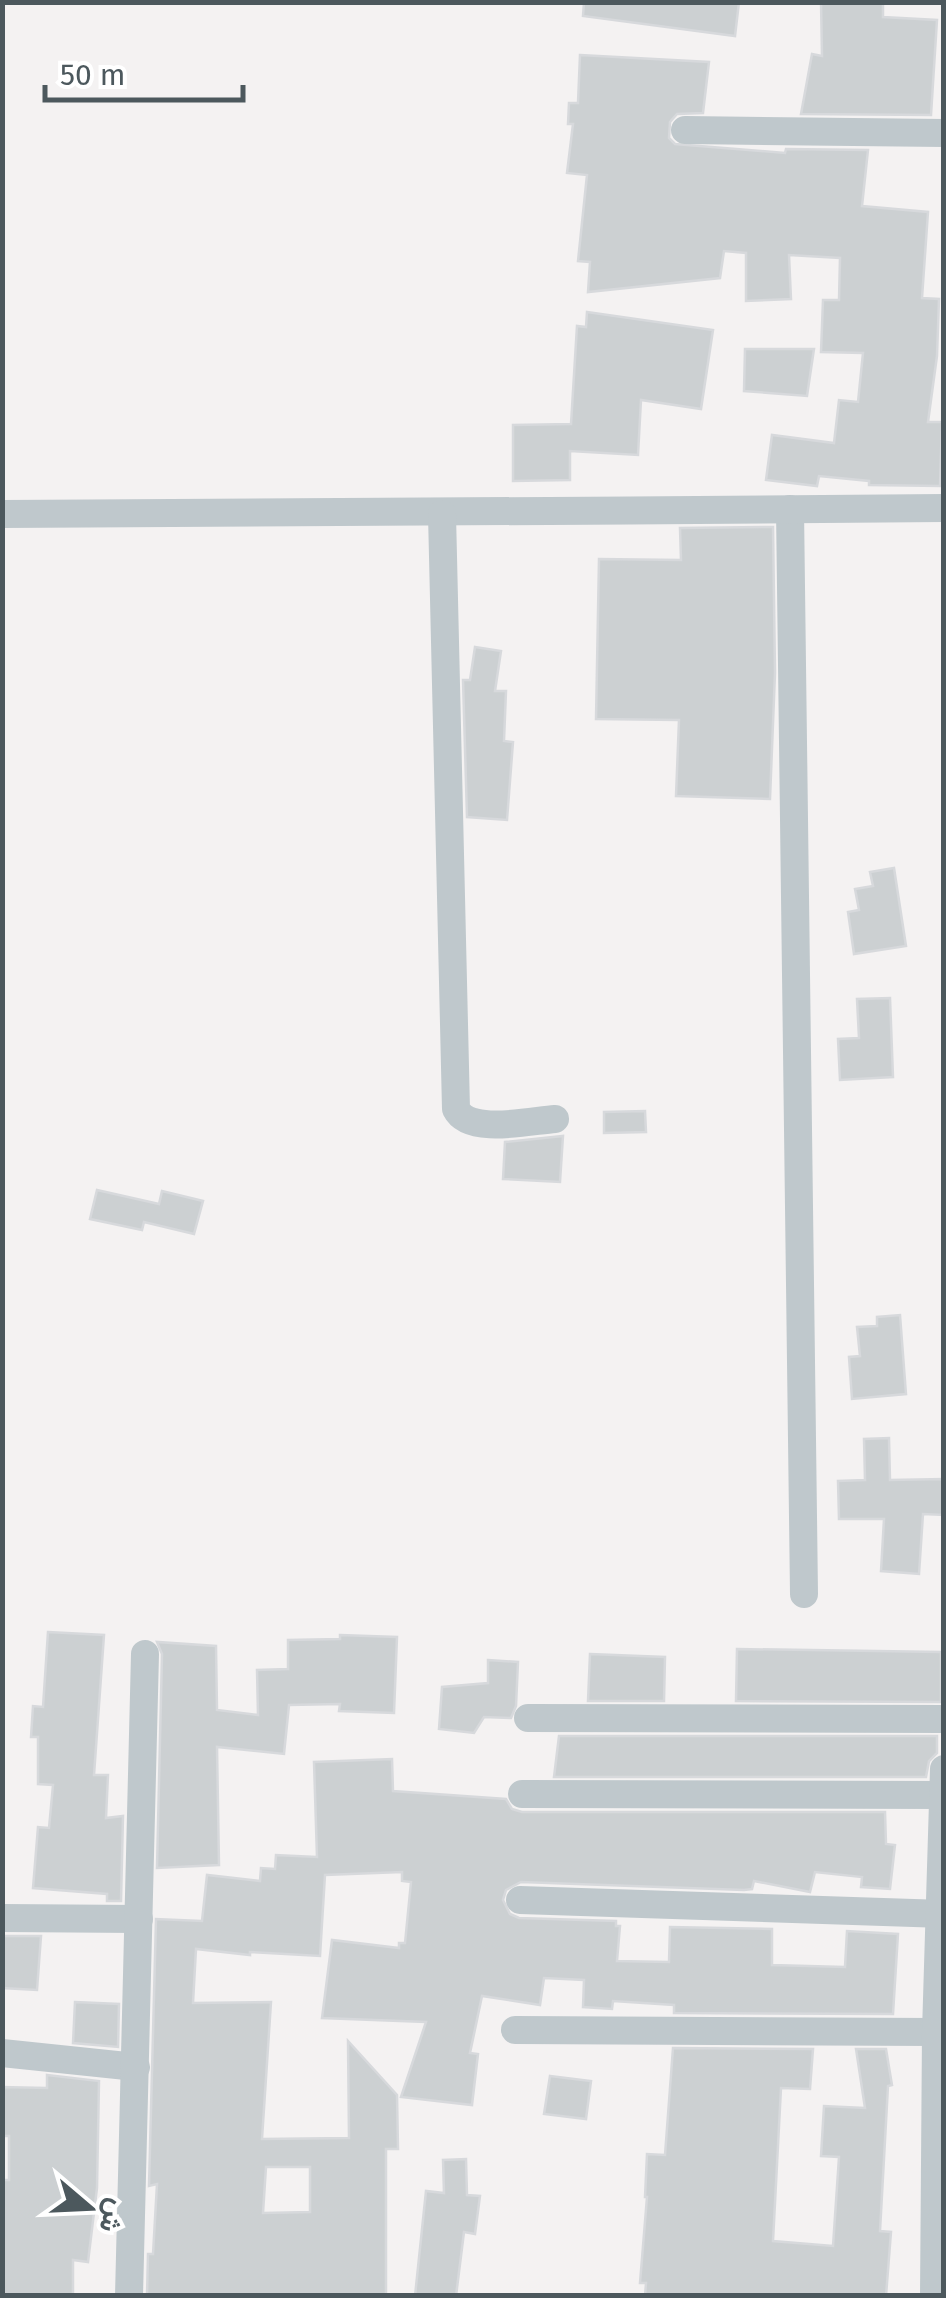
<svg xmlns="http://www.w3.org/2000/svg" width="946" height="2298" font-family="'Fira Sans',Vazirmatn,sans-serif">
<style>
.building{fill:#ccd0d2;stroke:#d7d9dc;stroke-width:2.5;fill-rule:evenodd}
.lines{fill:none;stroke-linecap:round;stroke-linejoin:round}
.minor{stroke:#bfc8cc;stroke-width:28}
</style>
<rect width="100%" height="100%" fill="#f4f2f2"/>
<g class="building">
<polygon points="584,2 739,2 735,36 583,16"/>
<polygon points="821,2 883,2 883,17 937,20 931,115 801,114 812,54 822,56"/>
<polygon points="580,55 709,62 703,113 677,114 670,122 669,138 675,144 785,153 786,149 868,150 862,206 928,212 922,298 939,299 937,356 928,422 942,422 940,486 869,485 869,481 819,476 817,486 766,480 772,435 834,443 839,400 858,402 863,353 821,352 823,300 839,300 840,258 789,255 791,299 746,301 746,253 724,251 720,278 588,292 590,262 578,261 587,175 567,173 573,124 568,124 569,103 578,103"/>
<polygon points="587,312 713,330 701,409 641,400 638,455 570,451 570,480 513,481 513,425 571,424 577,326 586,327"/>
<polygon points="745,349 814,349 807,396 744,391"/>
<polygon points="773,527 775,673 770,799 676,796 679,720 596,719 599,559 681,560 680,528"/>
<polygon points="475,647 501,651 495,691 506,691 504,741 513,742 507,820 467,817 463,680 470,680"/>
<polygon points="894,868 906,946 854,954 848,912 859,910 855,889 873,886 870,872"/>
<polygon points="890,998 893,1077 840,1080 838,1039 859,1038 857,999"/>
<polygon points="645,1111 646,1132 604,1133 604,1112"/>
<polygon points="563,1136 560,1182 503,1179 505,1142"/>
<polygon points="97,1190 159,1204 162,1191 203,1201 194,1234 144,1222 142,1230 90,1219"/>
<polygon points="900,1315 906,1394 852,1399 849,1357 860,1356 857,1327 877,1326 877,1317"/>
<polygon points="889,1438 890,1480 944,1479 944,1515 923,1514 919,1574 881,1571 884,1519 839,1519 838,1481 865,1480 864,1439"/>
<polygon points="48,1632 104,1635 94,1775 108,1775 106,1818 123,1816 121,1901 107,1901 107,1894 33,1888 38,1827 49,1828 53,1785 38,1784 38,1737 31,1737 33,1706 43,1707"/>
<polygon points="340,1635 397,1637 394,1713 339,1711 340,1704 289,1705 284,1754 217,1747 219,1865 157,1868 162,1654 157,1642 216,1646 217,1710 258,1715 257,1670 288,1669 288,1640 340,1639"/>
<polygon points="737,1649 941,1652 941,1702 736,1701"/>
<polygon points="590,1654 665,1657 664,1701 588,1701"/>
<polygon points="488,1660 518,1662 516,1706 511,1718 484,1717 474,1733 439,1729 442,1687 488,1683"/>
<polygon points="559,1736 937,1736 937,1753 929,1761 926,1777 554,1777"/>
<path d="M 392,1759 L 393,1791 L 506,1799 L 512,1809 L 522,1812 L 885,1812 L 886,1844 L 895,1845 L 890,1889 L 861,1887 L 862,1877 L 815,1872 L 810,1892 L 754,1881 L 752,1889 L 744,1890 L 521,1882 L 506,1890 L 503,1900 L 510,1914 L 519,1918 L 616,1921 L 616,1926 L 620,1926 L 617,1961 L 669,1962 L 670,1927 L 772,1929 L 772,1965 L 845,1967 L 847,1931 L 898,1934 L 893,2014 L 674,2013 L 674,2005 L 613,2001 L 612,2009 L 583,2007 L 584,1980 L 544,1978 L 540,2005 L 482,1996 L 470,2053 L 478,2054 L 472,2105 L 401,2097 L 426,2022 L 322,2018 L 332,1940 L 399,1948 L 399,1943 L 405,1943 L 411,1882 L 402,1881 L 402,1872 L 325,1875 L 320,1956 L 250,1952 L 250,1955 L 196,1949 L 193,2003 L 271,2002 L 262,2139 L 349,2138 L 348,2041 L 397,2095 L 398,2149 L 386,2149 L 386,2296 L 147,2296 L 148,2254 L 153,2254 L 157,2184 L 149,2186 L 156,1919 L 202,1921 L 207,1875 L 260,1881 L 261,1868 L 275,1869 L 276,1855 L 317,1857 L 314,1762 ZM 266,2167 L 310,2167 L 310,2212 L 263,2213 Z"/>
<polygon points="2,1936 41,1936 37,1990 2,1988"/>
<polygon points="75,2002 119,2004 118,2047 73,2043"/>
<polygon points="673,2048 813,2049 810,2089 781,2088 773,2241 833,2246 839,2157 821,2156 824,2106 865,2108 856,2049 886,2049 892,2085 888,2086 880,2231 891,2232 886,2296 645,2296 646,2283 640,2283 647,2197 645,2197 647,2154 665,2155"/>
<polygon points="47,2075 99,2081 97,2188 88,2262 73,2260 73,2296 2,2296 2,2180 9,2180 9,2136 2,2136 2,2087 47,2088"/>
<polygon points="550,2076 591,2081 586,2119 544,2114"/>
<polygon points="466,2159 467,2195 480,2196 475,2234 464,2232 456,2296 415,2296 426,2191 444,2193 443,2160"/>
</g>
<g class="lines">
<g class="minor">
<polyline points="685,130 944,133"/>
<polyline points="790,509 804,1594"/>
<path d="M 2,514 C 316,514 630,510 944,508"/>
<path d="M 442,514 L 456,1109 C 469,1135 529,1121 555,1119"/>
<polyline points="528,1718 944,1719"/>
<polyline points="522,1794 942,1795"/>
<polyline points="520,1900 944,1914"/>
<polyline points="2,1918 139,1919"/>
<polyline points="515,2030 936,2032"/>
<polyline points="2,2053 136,2067"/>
<polyline points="129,2296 145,1654"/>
<polyline points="934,2296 936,2032 944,1769"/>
</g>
</g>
<rect width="946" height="2298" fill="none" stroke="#4c585d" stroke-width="10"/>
<g transform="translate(90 2208) rotate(109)" stroke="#ffffff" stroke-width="8" paint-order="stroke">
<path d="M0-8L18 38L0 25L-18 38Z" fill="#4c585d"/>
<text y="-15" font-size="28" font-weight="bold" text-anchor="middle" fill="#4c585d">ش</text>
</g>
<path d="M45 85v15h198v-15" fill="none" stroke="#4c585d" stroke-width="5"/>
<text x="60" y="85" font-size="30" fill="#4c585d" stroke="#ffffff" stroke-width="8" paint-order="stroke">50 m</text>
</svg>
